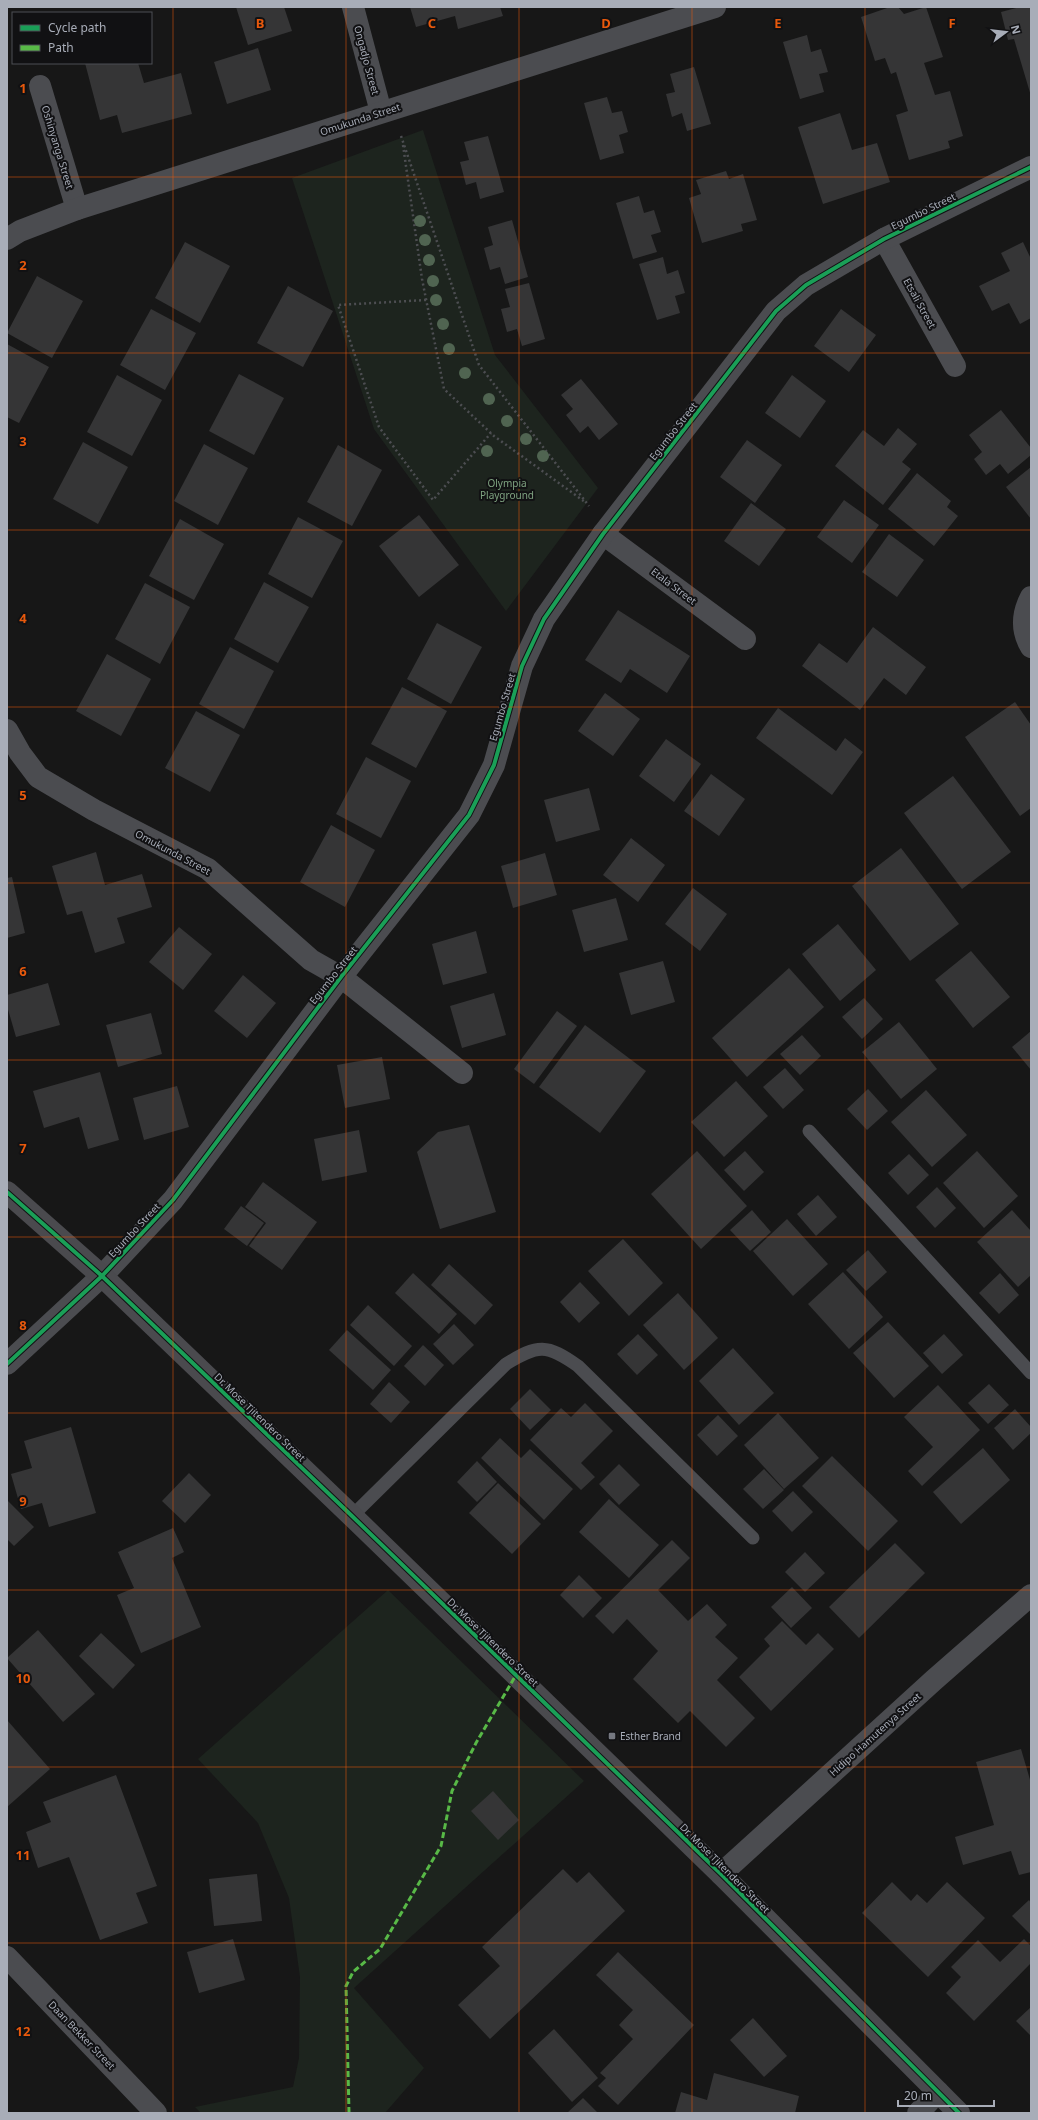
<svg xmlns="http://www.w3.org/2000/svg" width="1038" height="2120" font-family="'Noto Sans',sans-serif">
<style>
.green{fill:#1d241e}
.building{fill:#353536}
.lines{fill:none;stroke-linecap:round;stroke-linejoin:round}
.path{stroke:#4d4e52;stroke-width:2.5;stroke-dasharray:2 3;stroke-linecap:butt}
.lane{stroke:#4b4c50;stroke-width:13}
.street{stroke:#4b4c50;stroke-width:22}
.secondary{stroke:#4a4a4e;stroke-width:22}
.quiet{stroke:#58b947;stroke-width:3;stroke-dasharray:6 3;stroke-linecap:butt}
.cycleway-casing{stroke:#111113;stroke-width:6}
.cycleway{stroke:#1a9f57;stroke-width:4}
.tree{fill:#506451}
.grid{fill:none;stroke:#e8590c;stroke-width:1;stroke-opacity:0.55}
.poi-dot{fill:#757880;stroke:#111113;stroke-width:1.5}
.labels{text-anchor:middle;dominant-baseline:central;stroke-width:4;stroke-linejoin:round;paint-order:stroke}
.street-label{font-size:10px;fill:#a8adb8;stroke:#111113}
.park-label{font-size:10px;fill:#7fa381;stroke:#111113}
.poi-label{font-size:10px;fill:#a8adb8;stroke:#111113;text-anchor:start}
.grid-label{font-size:13px;text-anchor:middle;font-weight:bold;fill:#e8590c;stroke:#111113;stroke-width:4;stroke-linejoin:round;paint-order:stroke}
</style>
<rect width="100%" height="100%" fill="#171717"/>
<g class="green">
<polygon points="423,130 495,355 598,488 506,611 374,429 292,178"/>
<polygon points="388,1590 584,1781 354,1988 424,2068 385,2113 201,2113 195,2107 293,2087 299,2058 300,1977 289,1898 258,1823 198,1759"/>
</g>
<g class="building">
<polygon points="236,7 284,7 292,31 248,45"/>
<polygon points="410,7 500,7 503,16 458,29 455,16 416,27"/>
<polygon points="890,7 898,7 904,14 926,7 943,57 924,63 935,95 950,91 963,136 948,141 950,148 909,160 896,115 908,111 896,72 891,74 885,58 875,61 861,17"/>
<polygon points="1020,7 1031,7 1031,96 1014,39 1008,40 1001,12"/>
<polygon points="807,35 811,52 821,49 828,72 819,74 824,92 800,99 783,42"/>
<polygon points="258,48 271,90 227,104 214,62"/>
<polygon points="85,63 138,63 144,83 181,73 192,114 122,133 117,115 100,120"/>
<polygon points="694,67 711,124 687,131 682,113 672,117 666,94 675,92 670,74"/>
<polygon points="607,97 612,113 622,111 628,132 619,135 624,153 600,160 584,103"/>
<polygon points="840,113 852,150 877,143 890,182 823,204 798,127"/>
<polygon points="488,136 504,192 480,199 476,182 466,185 460,162 469,160 464,142"/>
<polygon points="726,171 729,179 743,174 757,220 741,224 743,231 702,243 689,198 701,194 696,180"/>
<polygon points="639,196 644,213 654,210 661,232 651,235 657,252 633,259 616,203"/>
<polygon points="512,220 528,277 505,284 500,267 490,270 484,248 493,245 488,227"/>
<polygon points="185,242 230,266 200,323 155,298"/>
<polygon points="1023,242 1031,259 1031,318 1020,324 1009,303 992,311 979,286 1010,271 1001,253"/>
<polygon points="663,257 667,274 678,270 685,293 675,296 680,313 657,320 639,264"/>
<polygon points="37,276 83,301 52,358 7,333"/>
<polygon points="529,283 545,339 522,346 517,329 507,332 501,309 510,307 505,289"/>
<polygon points="288,286 333,311 303,367 257,343"/>
<polygon points="151,309 196,333 165,390 120,365"/>
<polygon points="841,309 876,335 849,372 814,346"/>
<polygon points="7,344 49,367 19,423 7,417"/>
<polygon points="239,374 284,398 254,455 209,431"/>
<polygon points="117,375 162,400 132,456 87,432"/>
<polygon points="792,375 826,401 800,438 765,413"/>
<polygon points="581,379 618,424 599,440 588,426 580,433 566,415 573,409 561,395"/>
<polygon points="1001,410 1031,448 1031,455 1008,474 1000,464 986,475 974,459 982,452 969,435"/>
<polygon points="898,428 917,444 902,462 911,469 883,505 835,466 863,430 884,446"/>
<polygon points="747,440 782,465 755,503 720,477"/>
<polygon points="83,442 128,467 98,524 53,499"/>
<polygon points="204,444 248,468 218,525 174,501"/>
<polygon points="338,445 382,470 352,526 307,502"/>
<polygon points="1031,467 1031,519 1006,487"/>
<polygon points="917,473 951,501 947,507 958,516 934,546 888,509"/>
<polygon points="844,500 879,525 852,563 817,537"/>
<polygon points="751,503 786,529 759,566 724,541"/>
<polygon points="419,515 459,565 419,597 379,546"/>
<polygon points="298,517 343,541 312,598 268,574"/>
<polygon points="180,519 224,544 194,600 149,576"/>
<polygon points="889,534 924,560 897,597 862,572"/>
<polygon points="264,582 309,607 278,663 234,639"/>
<polygon points="145,583 190,607 160,664 115,639"/>
<polygon points="618,610 690,656 667,693 630,669 621,683 585,660"/>
<polygon points="437,623 482,647 451,704 407,679"/>
<polygon points="873,627 926,667 906,695 884,678 860,710 802,666 819,643 847,663"/>
<polygon points="230,647 274,671 244,729 199,704"/>
<polygon points="107,654 151,679 121,736 76,711"/>
<polygon points="402,687 447,711 416,768 371,744"/>
<polygon points="605,693 640,719 613,756 578,731"/>
<polygon points="1015,702 1031,725 1031,808 1020,816 965,737"/>
<polygon points="778,708 836,751 845,738 863,752 832,795 756,738"/>
<polygon points="196,711 240,735 210,792 165,768"/>
<polygon points="666,739 701,764 674,802 639,776"/>
<polygon points="366,757 411,781 381,838 336,814"/>
<polygon points="711,774 745,799 719,836 684,811"/>
<polygon points="953,776 1011,852 962,889 904,813"/>
<polygon points="589,788 600,830 556,842 544,800"/>
<polygon points="331,825 375,850 345,907 300,882"/>
<polygon points="631,838 665,865 638,902 603,875"/>
<polygon points="901,848 959,924 910,961 852,886"/>
<polygon points="96,852 105,885 142,874 152,907 117,918 125,943 95,953 82,911 67,915 52,866"/>
<polygon points="545,853 557,895 513,908 501,866"/>
<polygon points="12,877 25,933 7,938 7,878"/>
<polygon points="693,888 727,914 700,951 665,924"/>
<polygon points="616,898 628,940 584,952 572,910"/>
<polygon points="838,924 876,970 840,1001 802,954"/>
<polygon points="179,927 212,954 183,990 149,962"/>
<polygon points="476,931 487,973 443,985 432,944"/>
<polygon points="971,951 1010,997 973,1028 935,980"/>
<polygon points="663,961 675,1002 631,1015 619,973"/>
<polygon points="789,968 824,1007 747,1077 712,1038"/>
<polygon points="243,975 276,1003 247,1038 214,1011"/>
<polygon points="48,983 60,1025 16,1037 7,1006 7,995"/>
<polygon points="494,993 506,1035 462,1048 450,1006"/>
<polygon points="864,998 883,1019 862,1039 842,1017"/>
<polygon points="557,1011 577,1026 534,1084 514,1069"/>
<polygon points="151,1013 162,1054 118,1067 106,1025"/>
<polygon points="899,1022 937,1069 901,1099 862,1052"/>
<polygon points="585,1025 646,1071 600,1133 539,1087"/>
<polygon points="1031,1031 1031,1070 1012,1047"/>
<polygon points="802,1035 821,1056 800,1075 780,1054"/>
<polygon points="382,1057 390,1099 345,1108 337,1065"/>
<polygon points="785,1068 804,1090 783,1109 763,1087"/>
<polygon points="100,1072 119,1140 88,1149 79,1117 44,1128 33,1091"/>
<polygon points="736,1081 768,1116 724,1157 691,1122"/>
<polygon points="177,1086 189,1127 144,1140 133,1098"/>
<polygon points="868,1089 888,1111 867,1130 847,1109"/>
<polygon points="926,1090 967,1135 932,1167 891,1122"/>
<polygon points="469,1125 496,1212 440,1229 417,1152 438,1132"/>
<polygon points="359,1130 367,1172 322,1181 314,1139"/>
<polygon points="697,1151 747,1206 701,1249 651,1194"/>
<polygon points="745,1151 764,1172 744,1191 724,1170"/>
<polygon points="977,1151 1018,1196 984,1228 943,1183"/>
<polygon points="909,1154 929,1175 908,1195 888,1173"/>
<polygon points="263,1182 317,1222 282,1270 249,1246 266,1223 245,1207"/>
<polygon points="937,1187 956,1208 935,1228 916,1207"/>
<polygon points="818,1195 837,1217 816,1236 797,1214"/>
<polygon points="241,1206 264,1223 247,1246 224,1229"/>
<polygon points="752,1210 771,1232 750,1251 730,1230"/>
<polygon points="1012,1210 1031,1231 1031,1275 1018,1287 977,1242"/>
<polygon points="787,1219 828,1264 793,1296 753,1251"/>
<polygon points="623,1239 663,1283 629,1316 588,1271"/>
<polygon points="868,1250 887,1272 866,1291 846,1270"/>
<polygon points="449,1264 493,1305 475,1325 431,1285"/>
<polygon points="843,1272 883,1317 849,1349 808,1304"/>
<polygon points="413,1273 457,1314 439,1334 395,1293"/>
<polygon points="1000,1273 1019,1295 999,1314 979,1293"/>
<polygon points="580,1282 600,1303 579,1323 560,1302"/>
<polygon points="678,1293 718,1338 684,1370 643,1325"/>
<polygon points="368,1305 412,1346 394,1366 350,1325"/>
<polygon points="888,1322 929,1366 894,1398 853,1353"/>
<polygon points="454,1324 474,1345 453,1365 433,1344"/>
<polygon points="347,1330 391,1370 373,1390 329,1350"/>
<polygon points="638,1334 658,1355 637,1375 617,1354"/>
<polygon points="944,1334 963,1355 942,1374 923,1353"/>
<polygon points="423,1345 444,1365 425,1386 404,1366"/>
<polygon points="733,1348 774,1393 739,1425 699,1381"/>
<polygon points="389,1382 410,1402 391,1423 370,1404"/>
<polygon points="989,1384 1009,1405 988,1424 968,1403"/>
<polygon points="938,1385 980,1430 922,1486 908,1471 933,1447 904,1417"/>
<polygon points="530,1389 551,1410 530,1430 510,1409"/>
<polygon points="585,1403 613,1431 581,1463 595,1477 581,1490 530,1440 561,1408 571,1417"/>
<polygon points="1015,1409 1031,1427 1031,1433 1013,1450 994,1428"/>
<polygon points="778,1413 819,1458 784,1489 744,1445"/>
<polygon points="718,1415 738,1436 717,1456 697,1435"/>
<polygon points="71,1427 96,1513 49,1527 42,1503 21,1509 11,1474 32,1468 24,1441"/>
<polygon points="500,1438 521,1458 530,1449 573,1489 544,1520 481,1458"/>
<polygon points="983,1448 1010,1480 961,1524 933,1492"/>
<polygon points="832,1456 898,1521 868,1551 802,1486"/>
<polygon points="477,1461 497,1482 477,1502 457,1482"/>
<polygon points="619,1464 640,1485 619,1505 599,1484"/>
<polygon points="764,1469 784,1490 763,1509 743,1489"/>
<polygon points="189,1473 211,1495 185,1523 162,1501"/>
<polygon points="498,1483 541,1524 512,1554 469,1513"/>
<polygon points="793,1491 813,1512 792,1532 772,1511"/>
<polygon points="609,1499 659,1545 629,1578 579,1532"/>
<polygon points="7,1500 34,1527 14,1546 7,1539"/>
<polygon points="173,1528 184,1552 172,1558 201,1627 141,1653 117,1595 134,1588 118,1552"/>
<polygon points="672,1540 690,1558 658,1590 688,1621 707,1604 727,1625 715,1637 738,1658 717,1680 755,1718 726,1747 690,1711 678,1723 633,1679 658,1651 627,1619 613,1634 595,1616"/>
<polygon points="895,1543 925,1573 859,1638 829,1607"/>
<polygon points="805,1552 825,1573 805,1592 785,1572"/>
<polygon points="579,1575 602,1598 583,1618 560,1595"/>
<polygon points="792,1587 812,1608 791,1628 771,1607"/>
<polygon points="782,1621 806,1645 818,1633 834,1649 771,1711 739,1677 770,1646 764,1639"/>
<polygon points="38,1630 95,1694 63,1722 7,1658"/>
<polygon points="101,1633 135,1665 113,1689 79,1656"/>
<polygon points="7,1720 50,1769 7,1807"/>
<polygon points="1021,1749 1031,1783 1031,1872 1019,1875 1011,1851 963,1865 955,1837 994,1825 976,1762"/>
<polygon points="116,1775 157,1886 136,1893 148,1923 100,1940 69,1857 38,1868 26,1832 51,1822 43,1802"/>
<polygon points="493,1791 519,1820 498,1840 471,1811"/>
<polygon points="563,1869 577,1883 589,1872 625,1911 490,2039 458,2005 500,1966 482,1947"/>
<polygon points="257,1874 262,1921 214,1926 209,1879"/>
<polygon points="892,1882 911,1901 917,1894 927,1903 947,1882 985,1918 928,1977 862,1913"/>
<polygon points="1029,1900 1031,1903 1031,1935 1012,1916"/>
<polygon points="233,1939 245,1980 199,1993 187,1952"/>
<polygon points="1024,1939 1031,1946 1031,1963 974,2021 946,1993 961,1977 951,1967 978,1940 1000,1962"/>
<polygon points="618,1952 694,2025 618,2105 598,2086 606,2078 600,2073 633,2039 619,2025 633,2010 596,1975"/>
<polygon points="1031,2007 1031,2036 1016,2021"/>
<polygon points="753,2018 787,2056 764,2077 730,2040"/>
<polygon points="554,2029 598,2078 572,2102 528,2053"/>
<polygon points="714,2073 799,2096 795,2113 675,2113 681,2092 707,2100"/>
<polygon points="583,2098 598,2113 567,2113"/>
</g>
<g class="lines">
<g class="path">
<polyline points="401,136 479,365 589,506"/>
<polyline points="403,145 422,279 444,389 494,436 585,502"/>
<polyline points="426,300 338,305 379,427 433,500 491,433"/>
</g>
<g class="lane">
<polyline points="809,1131 1031,1373"/>
<path d="M 352,1516 L 506,1364 C 538,1344 547,1344 578,1366 L 753,1538"/>
</g>
<g class="street">
<polyline points="353,7 381,112"/>
<polyline points="40,86 77,209"/>
<polyline points="7,239 20,231 77,209 715,7"/>
<polyline points="884,239 955,366"/>
<polyline points="603,534 745,639"/>
<path d="M 1031,597 C 1022,614 1021,630 1031,647"/>
<polyline points="7,730 20,753 38,777 94,810 208,869 311,960 341,977 462,1073"/>
<polyline points="7,1364 102,1276 173,1200 341,977 469,815 494,765 522,666 544,619 603,534 776,311 806,285 884,239 1031,167"/>
<polyline points="721,1874 934,1680 1031,1595"/>
<polyline points="7,1957 156,2113"/>
<polyline points="918,2113 938,2092"/>
</g>
<polyline class="secondary" points="7,1192 102,1276 352,1516 721,1874 959,2113"/>
<polyline class="quiet" points="349,2113 346,1986 353,1972 380,1949 441,1846 452,1791 476,1743 516,1675"/>
<g class="cycleway-casing">
<g id="cycleway">
<polyline points="7,1192 102,1276 352,1516 721,1874 959,2113"/>
<polyline points="7,1364 102,1276 173,1200 341,977 469,815 494,765 522,666 544,619 603,534 776,311 806,285 884,239 1031,167"/>
</g>
</g>
<use href="#cycleway" class="cycleway"/>
</g>
<g class="tree">
<circle cx="420" cy="221" r="6"/>
<circle cx="425" cy="240" r="6"/>
<circle cx="429" cy="260" r="6"/>
<circle cx="433" cy="281" r="6"/>
<circle cx="436" cy="300" r="6"/>
<circle cx="443" cy="324" r="6"/>
<circle cx="449" cy="349" r="6"/>
<circle cx="465" cy="373" r="6"/>
<circle cx="489" cy="399" r="6"/>
<circle cx="507" cy="421" r="6"/>
<circle cx="526" cy="439" r="6"/>
<circle cx="487" cy="451" r="6"/>
<circle cx="543" cy="456" r="6"/>
</g>
<path class="grid" d="M 173,7 L 173,2113M 346,7 L 346,2113M 519,7 L 519,2113M 692,7 L 692,2113M 865,7 L 865,2113M 7,177 L 1031,177M 7,353 L 1031,353M 7,530 L 1031,530M 7,707 L 1031,707M 7,883 L 1031,883M 7,1060 L 1031,1060M 7,1237 L 1031,1237M 7,1413 L 1031,1413M 7,1590 L 1031,1590M 7,1767 L 1031,1767M 7,1943 L 1031,1943"/>
<rect class="poi-dot" x="608" y="1732" width="8" height="8" rx="2"/>
<g class="labels">
<g class="street-label">
<text transform="translate(367 60) rotate(75)">Ongadjo Street</text>
<text transform="translate(360 119) rotate(-18)">Omukunda Street</text>
<text transform="translate(58 147) rotate(73)">Oshinyanga Street</text>
<text transform="translate(923 211) rotate(-26)">Egumbo Street</text>
<text transform="translate(920 303) rotate(61)">Etsali Street</text>
<text transform="translate(673 431) rotate(-52)">Egumbo Street</text>
<text transform="translate(674 586) rotate(37)">Etala Street</text>
<text transform="translate(502 707) rotate(-74)">Egumbo Street</text>
<text transform="translate(173 852) rotate(28)">Omukunda Street</text>
<text transform="translate(333 975) rotate(-52)">Egumbo Street</text>
<text transform="translate(134 1230) rotate(-47)">Egumbo Street</text>
<text transform="translate(260 1417) rotate(44)">Dr. Mose Tjitendero Street</text>
<text transform="translate(493 1642) rotate(44)">Dr. Mose Tjitendero Street</text>
<text transform="translate(875 1734) rotate(-42)">Hidipo Hamutenya Street</text>
<text transform="translate(725 1868) rotate(45)">Dr. Mose Tjitendero Street</text>
<text transform="translate(82 2035) rotate(46)">Daan Bekker Street</text>
</g>
<g class="park-label">
<text x="507" y="483">Olympia<tspan x="507" dy="12">Playground</tspan></text>
</g>
<g class="poi-label">
<text x="620" y="1736">Esther Brand</text>
</g>
</g>
<g class="grid-label">
<text x="260" y="28">B</text>
<text x="432" y="28">C</text>
<text x="606" y="28">D</text>
<text x="778" y="28">E</text>
<text x="952" y="28">F</text>
<text x="23" y="93">1</text>
<text x="23" y="270">2</text>
<text x="23" y="446">3</text>
<text x="23" y="623">4</text>
<text x="23" y="800">5</text>
<text x="23" y="976">6</text>
<text x="23" y="1153">7</text>
<text x="23" y="1330">8</text>
<text x="23" y="1506">9</text>
<text x="23" y="1683">10</text>
<text x="23" y="1860">11</text>
<text x="23" y="2036">12</text>
</g>
<rect width="1038" height="2120" fill="none" stroke="#a8adb8" stroke-width="16"/>
<rect x="12" y="12" width="140" height="52" fill="#111113" stroke="#4d4f55"/>
<rect x="20" y="25" width="20" height="6" fill="#1a9f57" stroke="#4d4f55"/>
<text x="48" y="32" font-size="12" fill="#a8adb8">Cycle path</text>
<rect x="20" y="45" width="20" height="6" fill="#58b947" stroke="#4d4f55"/>
<text x="48" y="52" font-size="12" fill="#a8adb8">Path</text>
<g transform="translate(1006 32) rotate(75)" stroke="#111113" stroke-width="3" paint-order="stroke">
<path d="M0-3L7 15L0 10L-7 15Z" fill="#a8adb8"/>
<text y="-6" font-size="11" font-weight="bold" text-anchor="middle" fill="#a8adb8">N</text>
</g>
<path d="M898 2100v6h96v-6" fill="none" stroke="#a8adb8" stroke-width="2"/>
<text x="904" y="2100" font-size="12" fill="#a8adb8" stroke="#111113" stroke-width="3" paint-order="stroke">20 m</text>
</svg>
